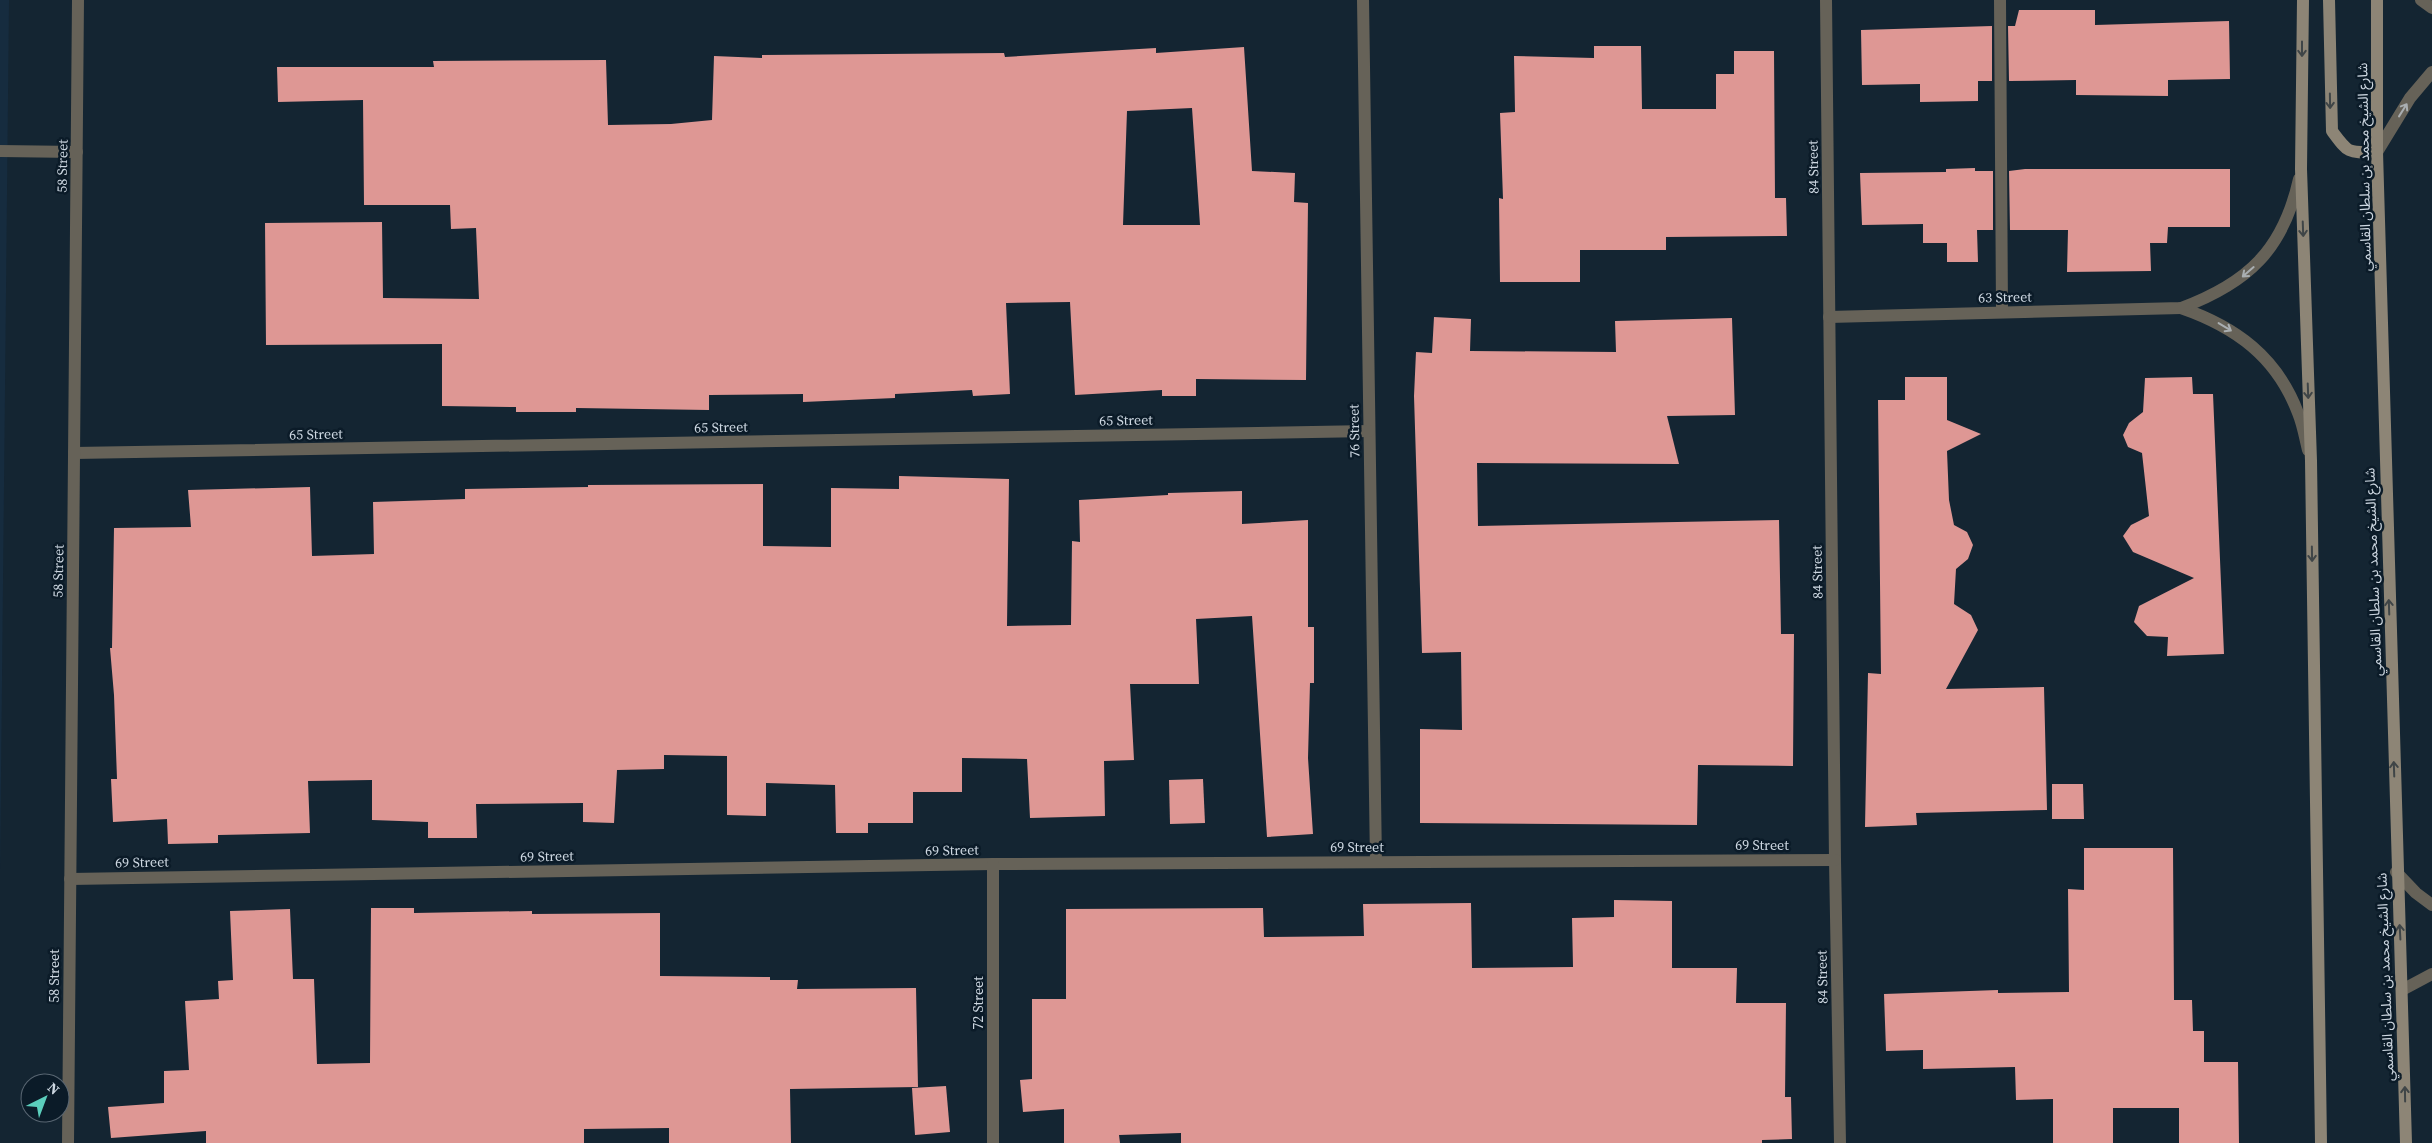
<svg xmlns="http://www.w3.org/2000/svg" width="2432" height="1143" font-family="'Source Serif 4','Noto Sans Arabic',serif">
<style>
.built{fill:#162c3f}
.building{fill:#de9794;fill-rule:evenodd}
.lines{fill:none;stroke-linecap:round;stroke-linejoin:round}
.service{stroke:#666258;stroke-width:12}
.minor{stroke:#666258;stroke-width:12}
.secondary{stroke:#8d8576;stroke-width:12}
.oneway{stroke:#3f4547}
.oneway2{stroke:#a9aeb1}
.labels{text-anchor:middle;dominant-baseline:central;stroke-width:5;stroke-linejoin:round;paint-order:stroke}
.street-label{font-size:14px;fill:#cdd7e1;stroke:#0b1b28}
</style>
<rect width="100%" height="100%" fill="#142532"/>
<polygon class="built" points="0,0 9,0 0,872"/>
<g class="building">
<polygon points="2019,10 2095,10 2095,25 2229,21 2230,79 2168,80 2168,96 2076,95 2076,80 2009,81 2008,26 2015,26"/>
<polygon points="1992,26 1992,81 1978,81 1978,101 1920,102 1920,84 1862,85 1861,30"/>
<polygon points="1594,46 1641,46 1642,109 1716,109 1716,74 1734,74 1734,51 1774,51 1775,198 1786,198 1787,236 1666,237 1666,250 1580,250 1580,282 1500,282 1499,198 1503,199 1500,113 1515,112 1514,56 1594,58"/>
<path d="M 1244,47 L 1252,171 L 1295,173 L 1294,202 L 1308,203 L 1306,380 L 1196,379 L 1196,396 L 1162,396 L 1162,390 L 1075,395 L 1070,302 L 1006,303 L 1010,394 L 973,396 L 972,390 L 895,394 L 895,398 L 803,402 L 803,394 L 709,395 L 709,410 L 576,408 L 576,412 L 516,412 L 516,407 L 442,406 L 442,344 L 266,345 L 265,223 L 382,222 L 383,298 L 479,299 L 476,228 L 451,229 L 450,205 L 364,205 L 363,100 L 278,102 L 277,67 L 434,67 L 433,61 L 606,60 L 608,125 L 671,124 L 712,120 L 714,56 L 762,58 L 762,55 L 1004,53 L 1005,57 L 1156,48 L 1156,53 ZM 1192,108 L 1200,225 L 1123,225 L 1127,111 Z"/>
<polygon points="1975,168 1975,171 1993,171 1993,230 1977,230 1978,262 1947,262 1947,243 1923,243 1923,224 1862,225 1860,173 1946,172 1946,169"/>
<polygon points="2025,169 2230,169 2230,227 2168,227 2167,243 2150,243 2151,271 2067,272 2068,230 2010,230 2009,171"/>
<polygon points="1434,317 1471,319 1470,351 1616,352 1615,321 1732,318 1735,415 1667,416 1679,464 1477,463 1478,526 1779,520 1781,634 1794,634 1793,766 1698,765 1697,825 1420,823 1420,729 1462,730 1461,652 1422,653 1414,396 1416,352 1432,353"/>
<polygon points="1905,377 1947,377 1947,420 1981,434 1947,451 1949,500 1954,525 1967,532 1973,545 1968,559 1956,569 1954,604 1971,615 1978,630 1946,689 2044,687 2047,810 1916,813 1917,825 1865,827 1868,673 1881,674 1878,400 1905,400"/>
<polygon points="2192,377 2193,394 2213,394 2224,654 2167,656 2168,637 2147,636 2134,622 2139,606 2194,578 2133,552 2123,536 2131,525 2149,516 2142,453 2128,447 2123,435 2129,423 2143,412 2145,378"/>
<polygon points="899,476 1009,479 1007,626 1071,625 1072,541 1080,542 1079,500 1168,495 1168,493 1242,491 1242,524 1308,520 1308,627 1314,627 1314,683 1310,683 1308,758 1313,834 1267,837 1252,616 1196,619 1199,684 1130,684 1134,760 1104,761 1105,816 1030,818 1027,759 962,758 962,792 913,792 913,823 868,823 868,833 836,833 835,785 766,783 766,816 727,815 727,756 664,755 664,769 617,770 614,823 583,822 583,803 476,804 477,838 428,838 428,822 372,820 372,780 308,781 310,833 218,835 218,843 168,844 167,819 113,822 111,779 117,779 114,695 110,648 112,648 114,528 191,527 188,490 310,487 312,556 374,554 373,502 465,499 465,489 588,487 588,485 763,484 763,546 831,547 831,488 899,489"/>
<polygon points="1203,779 1205,823 1170,824 1169,780"/>
<polygon points="2052,784 2083,784 2084,819 2052,819"/>
<polygon points="2084,848 2173,848 2174,1000 2192,1000 2193,1031 2204,1031 2204,1062 2238,1062 2239,1143 2179,1143 2179,1108 2113,1108 2113,1143 2053,1143 2053,1099 2016,1100 2015,1067 1923,1069 1923,1050 1886,1051 1884,994 1998,990 1998,993 2069,992 2068,889 2084,890"/>
<polygon points="1614,900 1672,901 1672,968 1737,968 1736,1003 1786,1003 1785,1097 1791,1097 1792,1139 1762,1140 1762,1143 1181,1143 1181,1133 1119,1135 1120,1143 1064,1143 1064,1109 1023,1112 1020,1080 1032,1079 1032,999 1066,999 1066,909 1263,908 1264,937 1364,936 1363,904 1471,903 1472,968 1573,967 1572,918 1614,917"/>
<polygon points="371,908 414,908 414,913 532,911 532,914 660,913 660,976 770,977 770,980 798,980 797,989 916,988 918,1087 790,1089 791,1143 669,1143 669,1128 584,1129 584,1143 206,1143 206,1131 111,1138 108,1107 164,1103 164,1071 189,1070 185,1001 219,999 218,981 233,980 230,911 290,909 293,979 314,979 317,1064 370,1063"/>
<polygon points="946,1086 950,1132 915,1135 912,1088"/>
</g>
<g class="lines">
<polyline class="service" points="0,151 77,152"/>
<g class="minor">
<polyline points="1363,0 1376,862"/>
<polyline points="1826,0 1835,860 1840,1143"/>
<polyline points="2000,0 2002,312"/>
<polyline points="2421,0 2432,8"/>
<polyline points="2377,152 2410,98 2432,72"/>
<path d="M 2181,308 C 2236,327 2277,357 2298,413 C 2303,425 2305,438 2308,450"/>
<path d="M 1829,317 L 2181,308 C 2248,283 2283,250 2299,179"/>
<polyline points="74,453 1369,431"/>
<polyline points="2396,872 2416,893 2432,905"/>
<polyline points="70,879 993,864 1835,860"/>
<polyline points="2402,990 2432,974"/>
<polyline points="68,1143 78,0"/>
<polyline points="993,1143 993,864"/>
</g>
<g class="secondary">
<polyline points="2303,0 2301,169 2311,461 2321,1143"/>
<path d="M 2329,0 L 2332,131 C 2349,154 2348,153 2377,152"/>
<polyline points="2377,0 2377,152 2406,1143"/>
</g>
</g>
<defs><path id="oneway-shaft" d="M-6 0H5M1.5-3L5.5 0L1.5 3" fill="none" stroke-width="1.6" stroke-linecap="round" stroke-linejoin="round" transform="scale(1.25)"/></defs>
<g class="oneway">
<use href="#oneway-shaft" transform="translate(2302 49) rotate(90)"/>
<use href="#oneway-shaft" transform="translate(2330 101) rotate(89)"/>
<use href="#oneway-shaft" transform="translate(2303 229) rotate(88)"/>
<use href="#oneway-shaft" transform="translate(2308 391) rotate(88)"/>
<use href="#oneway-shaft" transform="translate(2312 554) rotate(89)"/>
<use href="#oneway-shaft" transform="translate(2389 607) rotate(-92)"/>
<use href="#oneway-shaft" transform="translate(2394 769) rotate(-92)"/>
<use href="#oneway-shaft" transform="translate(2400 932) rotate(-93)"/>
<use href="#oneway-shaft" transform="translate(2405 1094) rotate(-91)"/>
</g>
<g class="oneway2">
<use href="#oneway-shaft" transform="translate(2403 110) rotate(-58)"/>
<use href="#oneway-shaft" transform="translate(2248 272) rotate(139)"/>
<use href="#oneway-shaft" transform="translate(2225 327) rotate(31)"/>
</g>
<g class="labels">
<g class="street-label">
<text transform="translate(62 166) rotate(-89)">58 Street</text>
<text transform="translate(1813 167) rotate(-91)">84 Street</text>
<text transform="translate(2364 167) rotate(-91)">شارع الشيخ محمد بن سلطان القاسمي</text>
<text transform="translate(2005 297) rotate(-1)">63 Street</text>
<text transform="translate(1126 420) rotate(-1)">65 Street</text>
<text transform="translate(721 427) rotate(-1)">65 Street</text>
<text transform="translate(1354 431) rotate(-91)">76 Street</text>
<text transform="translate(316 434) rotate(-1)">65 Street</text>
<text transform="translate(58 571) rotate(-89)">58 Street</text>
<text transform="translate(1817 572) rotate(-91)">84 Street</text>
<text transform="translate(2373 572) rotate(-92)">شارع الشيخ محمد بن سلطان القاسمي</text>
<text x="1762" y="845">69 Street</text>
<text x="1357" y="847">69 Street</text>
<text transform="translate(952 850) rotate(-1)">69 Street</text>
<text transform="translate(547 856) rotate(-1)">69 Street</text>
<text transform="translate(142 862) rotate(-1)">69 Street</text>
<text transform="translate(54 976) rotate(-90)">58 Street</text>
<text transform="translate(1822 977) rotate(-91)">84 Street</text>
<text transform="translate(2385 977) rotate(-92)">شارع الشيخ محمد بن سلطان القاسمي</text>
<text transform="translate(978 1003) rotate(-90)">72 Street</text>
</g>
</g>
<g transform="translate(45 1098) rotate(42)"><circle r="24" fill="#0b1b28" stroke="#596672"/>
<path d="M0-4L9 19L0 12L-9 19Z" fill="#5bcebc"/>
<text y="-8" font-size="14" font-weight="bold" text-anchor="middle" fill="#cdd7e1">N</text>
</g>
</svg>
